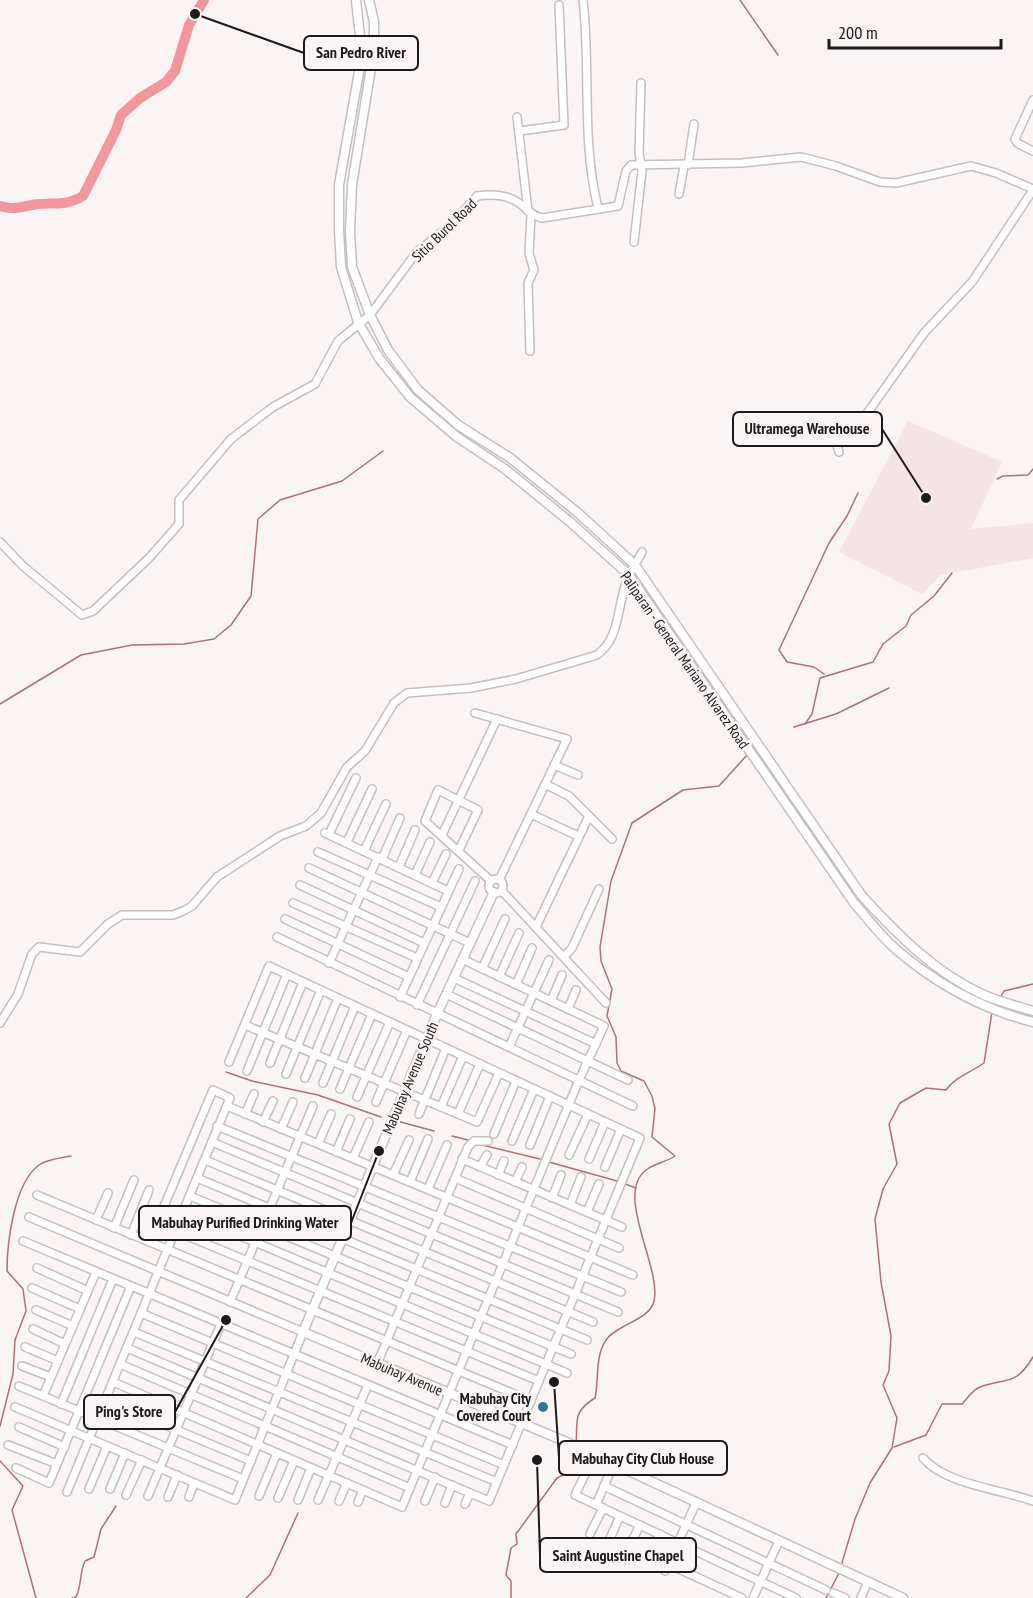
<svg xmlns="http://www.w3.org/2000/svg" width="1033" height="1598" font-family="'PT Sans Narrow',sans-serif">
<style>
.built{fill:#f5e4e5}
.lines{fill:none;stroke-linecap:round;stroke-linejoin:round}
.stream{stroke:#b27076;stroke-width:1.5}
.river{stroke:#f2969e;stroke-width:10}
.minor-casing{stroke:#c6bfbf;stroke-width:10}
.tertiary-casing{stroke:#c6bfbf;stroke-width:11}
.minor{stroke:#fff;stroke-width:7}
.tertiary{stroke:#fff;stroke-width:8}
.poi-dot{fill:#38768c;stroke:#fbf4f4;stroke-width:2}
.labels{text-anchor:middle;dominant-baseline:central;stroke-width:5;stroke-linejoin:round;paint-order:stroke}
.street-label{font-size:15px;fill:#1b1919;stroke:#fbf4f4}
.poi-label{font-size:15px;font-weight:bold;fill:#1b1919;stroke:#fbf4f4;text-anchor:end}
.leader{fill:none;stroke:#1b1919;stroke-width:2}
.callout-dot{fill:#1b1919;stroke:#fbf4f4;stroke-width:2}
.callout{fill:#fbf4f4;stroke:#1b1919;stroke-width:2}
.callout-label{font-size:16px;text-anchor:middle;font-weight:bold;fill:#1b1919}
</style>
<rect width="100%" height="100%" fill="#fbf4f4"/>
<polygon class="built" points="908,421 1002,462 971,529 1033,523 1033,558 941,575 922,594 839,552"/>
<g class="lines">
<g class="stream">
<polyline points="740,0 778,55"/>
<polyline points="997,479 1003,476 1028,475 1033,469"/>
<polyline points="824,674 814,667 787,662 779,650 829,543 847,516 858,493"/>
<polyline points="0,704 81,655 132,645 184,644 214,639 231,625 251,596 258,519 280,500 342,481 383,451"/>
<polyline points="805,724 812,714 820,678 873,662 883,644 906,626 911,615 934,596 952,573"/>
<polyline points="794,727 836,714 889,688"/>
<polyline points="1000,998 1004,991 1033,984"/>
<polyline points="226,1072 252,1081 318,1095 381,1117"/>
<polyline points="397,1121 434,1131"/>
<polyline points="452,1136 468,1140"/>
<polyline points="482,1145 540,1159"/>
<polyline points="549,1162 617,1181"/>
<polyline points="625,1184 636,1188"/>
<path d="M 0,1426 L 13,1374 L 15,1340 L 26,1311 L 23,1289 L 7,1271 C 7,1243 14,1183 39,1165 C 47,1159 61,1158 71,1156"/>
<path d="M 576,1444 C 578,1421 572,1412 595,1398 C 599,1379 595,1356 606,1340 C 617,1324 650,1320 654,1301 C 662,1268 614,1194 646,1170 C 655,1163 666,1162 675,1156 L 652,1137 L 655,1109 L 652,1096 L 644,1081 L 621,1071 L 617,1063 L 616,1037 L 607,1016 L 612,989 L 601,961 L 600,947 L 611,881 L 632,823 L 683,790 L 719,786 L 747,755"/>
<path d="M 894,1447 L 926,1435 L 942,1404 L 962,1404 C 967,1399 973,1389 980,1387 C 1007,1377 1015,1387 1033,1357"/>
<polyline points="0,1461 23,1486 12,1510 36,1598"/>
<path d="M 841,1566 L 855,1519 L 870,1483 L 892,1448 L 897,1418 L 883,1385 L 889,1371 L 891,1336 L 881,1282 L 875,1219 L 883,1189 L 897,1164 L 889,1124 L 900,1103 L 926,1088 L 946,1090 C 955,1077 970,1073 984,1063 L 992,1012"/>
<path d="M 72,1598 L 76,1597 C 82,1585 79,1574 85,1561 L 94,1557 L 101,1529 L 116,1506"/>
<polyline points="246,1598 270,1575 298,1513"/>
<polyline points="511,1598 511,1581 506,1575 511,1548 517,1544 516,1534 557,1478 563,1475 575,1449"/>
<polyline points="826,1598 839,1573"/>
</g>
<path class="river" d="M 0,206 C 13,210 20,207 32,205 C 54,201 62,208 83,196 L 116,130 L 121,115 L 140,98 L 166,82 L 175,71 L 189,25 L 204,0"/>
<g class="minor-casing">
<g id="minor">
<path d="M 583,0 C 591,69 581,139 598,208"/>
<polyline points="1033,100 1015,139 1017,143 1033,151"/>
<polyline points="517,117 528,211"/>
<polyline points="520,131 564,125 559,5"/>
<polyline points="688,165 694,124"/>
<polyline points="679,194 684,166"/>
<polyline points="634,242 642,171 639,153 641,83"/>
<polyline points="530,351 528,283 534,270 529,253 531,216"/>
<polyline points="839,452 837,446 856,429 924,333 972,282 1033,190"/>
<path d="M 0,542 L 23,566 L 82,615 L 93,611 L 149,558 L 179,524 L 179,500 L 231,439 L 273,407 L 315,384 L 338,341 L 370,315 L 416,253 L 452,224 L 477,196 C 491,194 508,195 519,203 C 529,210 530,215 542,218 L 618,206 L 626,171 L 631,165 L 742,163 L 801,157 L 836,166 L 880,182 L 896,183 L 971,166 L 996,173 L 1033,189"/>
<polyline points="475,713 567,739 499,880"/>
<polyline points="554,765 578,775"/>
<polyline points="545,784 569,796 612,839"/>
<polyline points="531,814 578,836"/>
<polyline points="325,833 448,891"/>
<polyline points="329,834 356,778"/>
<polyline points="442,835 497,719"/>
<polyline points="347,842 372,789"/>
<polyline points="459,850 478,810 438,790 425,821 491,881"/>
<polyline points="364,851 386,804"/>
<polyline points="318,852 441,907"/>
<polyline points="382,859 400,818"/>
<polyline points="399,867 415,830"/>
<polyline points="309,868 470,943"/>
<polyline points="415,875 430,842"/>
<circle cx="496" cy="886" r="7"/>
<polyline points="432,883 446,854"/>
<polyline points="300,885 424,943"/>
<polyline points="502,891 606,1003"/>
<polyline points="293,903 417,958"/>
<polyline points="285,919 409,977"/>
<polyline points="536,927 589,816"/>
<polyline points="277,937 633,1106"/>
<polyline points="564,957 572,948 599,889"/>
<polyline points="329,963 378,857"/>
<polyline points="482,969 505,919"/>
<polyline points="499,977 519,933"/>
<polyline points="454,978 596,1044"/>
<polyline points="516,985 532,948"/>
<polyline points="446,994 628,1080"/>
<polyline points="400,997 459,869"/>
<polyline points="551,1001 562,975"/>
<polyline points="417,1005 475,881"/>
<polyline points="568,1009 576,990"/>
<path d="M 0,1023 L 18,994 L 32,954 L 39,947 L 80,952 L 108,924 L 122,915 L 173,915 L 183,911 L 192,906 L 217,877 L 280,836 L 306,826 L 321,813 L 347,767 L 365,751 L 394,703 L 407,693 L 471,688 L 516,679 L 597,655 C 619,639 617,611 625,586 C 628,573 636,564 642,552"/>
<polyline points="245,1025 477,1122 499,1073"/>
<polyline points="509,1047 549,960"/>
<polyline points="270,1063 303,982"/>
<polyline points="247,1071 287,974"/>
<polyline points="286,1074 321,990"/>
<polyline points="305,1078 338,998"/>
<polyline points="323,1083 355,1006"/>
<polyline points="340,1089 372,1014"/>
<polyline points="357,1097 390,1022"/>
<polyline points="376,1102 407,1030"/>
<polyline points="227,1106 633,1275"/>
<polyline points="441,1107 463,1056"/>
<polyline points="245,1114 254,1094"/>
<polyline points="419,1114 446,1048"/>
<polyline points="458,1114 480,1064"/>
<polyline points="263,1122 273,1101"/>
<polyline points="217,1126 621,1292"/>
<polyline points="281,1129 293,1102"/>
<polyline points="494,1134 516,1081"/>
<polyline points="512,1141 534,1089"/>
<polyline points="212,1142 618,1312"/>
<polyline points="318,1144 331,1114"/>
<polyline points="530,1145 550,1096"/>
<polyline points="336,1152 350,1119"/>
<polyline points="569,1155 588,1114"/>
<polyline points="353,1158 369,1122"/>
<polyline points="462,1159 622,1227"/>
<polyline points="589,1159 605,1122"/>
<polyline points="205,1160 593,1322"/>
<polyline points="480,1167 487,1155"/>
<polyline points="605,1167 621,1129"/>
<polyline points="393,1175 409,1140"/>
<polyline points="498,1175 504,1161"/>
<polyline points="197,1178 587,1340"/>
<polyline points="455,1178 619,1248"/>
<polyline points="410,1182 428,1139"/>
<polyline points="515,1182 522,1167"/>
<polyline points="428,1189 447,1145"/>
<polyline points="37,1195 531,1401"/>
<polyline points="190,1196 571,1354"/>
<polyline points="552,1198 561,1175"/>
<polyline points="570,1205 581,1177"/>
<polyline points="183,1212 567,1373"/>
<polyline points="587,1212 599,1184"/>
<polyline points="96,1220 108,1193"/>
<polyline points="114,1228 134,1180"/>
<polyline points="175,1231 539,1381"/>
<polyline points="131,1235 149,1190"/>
<polyline points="23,1241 513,1445"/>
<polyline points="37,1268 88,1291"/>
<polyline points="32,1288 80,1309"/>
<polyline points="230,1302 313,1106"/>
<polyline points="36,1310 73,1326"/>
<polyline points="141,1313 504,1465"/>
<polyline points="33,1329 65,1344"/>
<polyline points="134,1332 497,1482"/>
<polyline points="25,1347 58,1361"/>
<polyline points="127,1348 489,1501 640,1138 269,966 229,1062"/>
<polyline points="120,1364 410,1488"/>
<polyline points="377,1364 468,1147 474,1141 488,1141"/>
<polyline points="22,1366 51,1377"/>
<polyline points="113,1382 402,1507 579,1080 604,1026 462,959"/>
<polyline points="19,1386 243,1479"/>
<polyline points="43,1396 96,1272"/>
<polyline points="105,1400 251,1461"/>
<polyline points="61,1404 113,1279"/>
<polyline points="15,1407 235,1500 303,1332 29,1217"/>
<polyline points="19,1427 65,1447"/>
<polyline points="8,1445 57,1464"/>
<polyline points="594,1456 575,1495 796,1598"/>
<path d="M 923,1458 C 946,1485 1001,1489 1033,1501"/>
<polyline points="16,1468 49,1483 131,1286"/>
<polyline points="604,1486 826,1590"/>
<polyline points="89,1489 107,1446"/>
<polyline points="110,1489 125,1453"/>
<polyline points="67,1492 230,1098 213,1090 149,1242"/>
<polyline points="126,1495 142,1460"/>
<polyline points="148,1496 221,1324"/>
<polyline points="259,1496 277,1453"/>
<polyline points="168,1497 177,1475"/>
<polyline points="189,1497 194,1483"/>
<polyline points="278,1498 294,1461"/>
<polyline points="298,1500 311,1468"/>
<polyline points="318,1500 368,1385"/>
<polyline points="339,1501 347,1483"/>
<polyline points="425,1501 435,1477"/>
<polyline points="358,1502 363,1490"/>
<polyline points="445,1503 452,1485"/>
<polyline points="465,1504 470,1493"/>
<polyline points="596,1505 613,1465"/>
<polyline points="590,1534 603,1508"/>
<polyline points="608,1543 620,1516"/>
<polyline points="631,1543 640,1525"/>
<polyline points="647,1562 660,1534"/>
<polyline points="668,1564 742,1598"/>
<polyline points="665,1571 696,1503"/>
<polyline points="833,1593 845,1598"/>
<polyline points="753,1598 779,1541"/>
<polyline points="861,1598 868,1581"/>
</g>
</g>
<g class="tertiary-casing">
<g id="tertiary">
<path d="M 356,0 L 362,55 L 339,185 L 339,229 L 341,267 L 358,322 L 379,358 L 410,397 L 457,437 L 505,469 L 569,521 L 629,575 L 854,903 C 868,919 882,938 898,951 C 938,985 982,1009 1033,1022"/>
<path d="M 369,0 L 374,22 L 374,49 L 352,185 L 350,231 L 352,267 L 370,315 L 388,350 L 418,390 L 458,425 L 509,457 L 577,512 L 635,565 L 862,896 C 898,935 935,973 984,995 C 1000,1002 1017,1006 1033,1011"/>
<polyline points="494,892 437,1014 303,1332 562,1440 903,1598"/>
</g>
</g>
<use href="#minor" class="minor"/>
<use href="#tertiary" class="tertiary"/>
</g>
<circle class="poi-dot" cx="543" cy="1407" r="6"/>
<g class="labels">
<g class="street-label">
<text transform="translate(444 230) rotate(-44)">Sitio Burol Road</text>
<text transform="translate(685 660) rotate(55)">Paliparan - General Mariano Alvarez Road</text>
<text transform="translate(410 1078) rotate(-67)">Mabuhay Avenue South</text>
<text transform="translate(402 1374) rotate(23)">Mabuhay Avenue</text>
</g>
<g class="poi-label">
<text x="531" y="1398">Mabuhay City<tspan x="531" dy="17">Covered Court</tspan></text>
</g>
</g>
<path class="leader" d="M195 14L304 53M926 498L882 429M379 1151L351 1223M226 1320L175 1412M554 1382L559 1458M537 1460L540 1555"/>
<g class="callout-dot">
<circle cx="195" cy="14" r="6"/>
<circle cx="926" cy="498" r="6"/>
<circle cx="379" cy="1151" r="6"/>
<circle cx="226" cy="1320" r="6"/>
<circle cx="554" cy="1382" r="6"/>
<circle cx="537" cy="1460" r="6"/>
</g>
<g class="callout">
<rect x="304" y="36" width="114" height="34" rx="6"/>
<rect x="733" y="412" width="149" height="34" rx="6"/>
<rect x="139" y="1206" width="212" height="34" rx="6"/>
<rect x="84" y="1395" width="91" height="34" rx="6"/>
<rect x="559" y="1441" width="168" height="34" rx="6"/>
<rect x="540" y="1538" width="156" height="34" rx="6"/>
</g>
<g class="callout-label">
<text x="361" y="58">San Pedro River</text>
<text x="807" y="434">Ultramega Warehouse</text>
<text x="245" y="1228">Mabuhay Purified Drinking Water</text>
<text x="129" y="1417">Ping's Store</text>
<text x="643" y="1464">Mabuhay City Club House</text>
<text x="618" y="1561">Saint Augustine Chapel</text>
</g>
<path d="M829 39v9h172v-9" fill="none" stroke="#1b1919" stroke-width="3"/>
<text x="838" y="39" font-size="18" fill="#1b1919" stroke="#fbf4f4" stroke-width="4.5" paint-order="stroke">200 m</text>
</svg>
